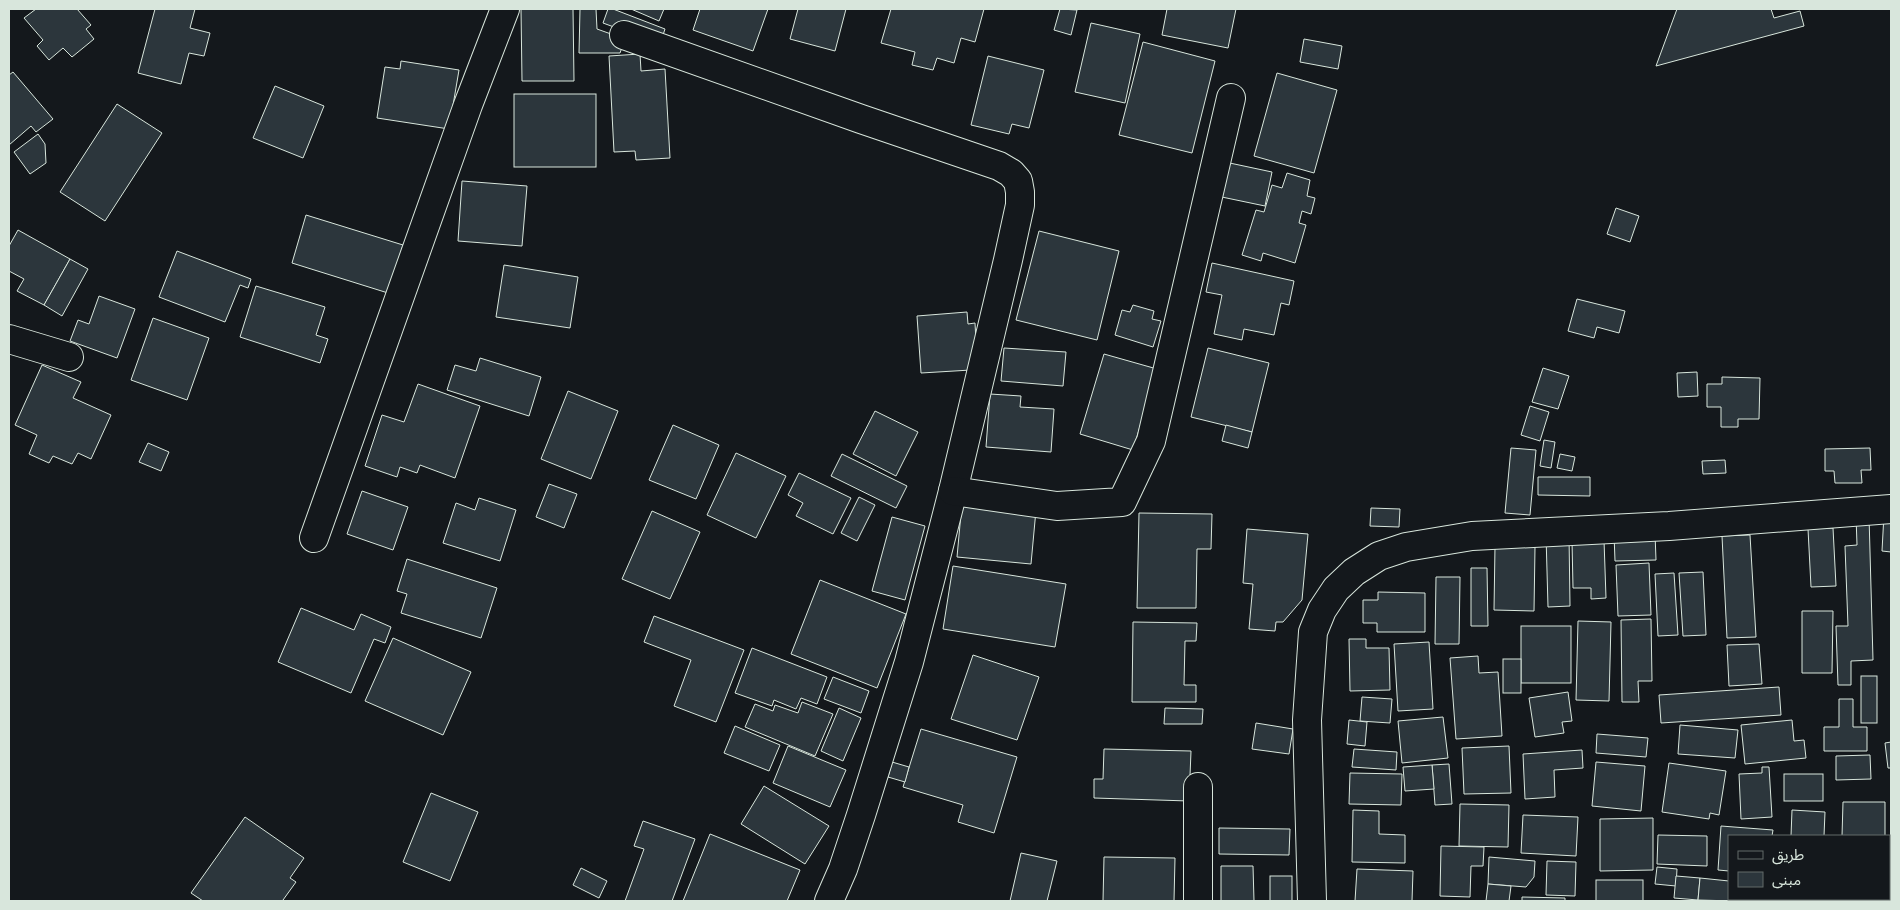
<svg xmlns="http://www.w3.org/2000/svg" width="1900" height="910" font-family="Lora,'Noto Sans Arabic',serif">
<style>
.building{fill:#2c363c;stroke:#d8e6dc}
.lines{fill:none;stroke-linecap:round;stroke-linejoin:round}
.street-casing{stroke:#d8e6dc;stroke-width:30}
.street{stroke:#14181c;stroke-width:28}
</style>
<rect width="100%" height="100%" fill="#14181c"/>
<g class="building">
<polygon points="36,9 77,9 91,25 86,29 94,39 72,57 63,48 49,60 37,46 43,40 24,18"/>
<polygon points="155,9 195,9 190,28 210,33 204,56 189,53 181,84 138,73"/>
<polygon points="521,9 573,9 574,81 522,81"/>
<polygon points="580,9 596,9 597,29 625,39 620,53 579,53"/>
<polygon points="608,9 613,9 665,29 660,44 603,23"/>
<polygon points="631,9 664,9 659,21"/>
<polygon points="700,9 768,9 753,51 693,30"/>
<polygon points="798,9 846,9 835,51 790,39"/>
<polygon points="891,9 984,9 975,42 961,38 954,63 937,58 933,70 912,65 915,52 881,43"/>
<polygon points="1060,9 1077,10 1071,35 1054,30"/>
<polygon points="1167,9 1236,9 1228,48 1162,35"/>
<polygon points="1677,9 1771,9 1774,18 1800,11 1804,26 1656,66"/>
<polygon points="1091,23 1140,34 1125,103 1075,92"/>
<polygon points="1304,39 1342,46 1338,69 1300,62"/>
<polygon points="1143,42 1215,61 1192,153 1119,135"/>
<polygon points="640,54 641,71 665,69 670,158 636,160 635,151 614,152 609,56"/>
<polygon points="988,56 1044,70 1029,128 1012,124 1009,134 971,125"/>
<polygon points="401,61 459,70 449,129 377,118 385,67 400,69"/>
<polygon points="13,72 53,119 36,132 31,126 9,145 9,75"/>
<polygon points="1277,73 1337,90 1314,173 1254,156"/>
<polygon points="275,86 324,106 303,158 253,138"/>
<rect x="514" y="94" width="82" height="73"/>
<polygon points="117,104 162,133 105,221 60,192"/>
<polygon points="38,134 45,144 46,163 30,174 14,152"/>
<polygon points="1225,162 1272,172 1265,206 1217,196"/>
<polygon points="1287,173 1310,180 1307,196 1315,198 1311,214 1302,211 1299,223 1306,225 1295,263 1263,253 1261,261 1242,255 1256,210 1264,212 1272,185 1282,188"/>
<polygon points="462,181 527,186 522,246 458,241"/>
<polygon points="1616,208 1639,216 1630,242 1607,234"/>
<polygon points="306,215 403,245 388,293 292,263"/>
<polygon points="18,230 70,259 44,305 17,291 24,279 9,271 9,246"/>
<polygon points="1039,231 1119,251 1097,340 1016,320"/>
<polygon points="177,251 251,279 248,288 240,285 225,322 159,297"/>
<polygon points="70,259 88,269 62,316 44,305"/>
<polygon points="1212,263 1294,281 1289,305 1281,303 1274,335 1244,329 1242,340 1214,334 1222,295 1206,292"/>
<polygon points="504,265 578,277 570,328 496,317"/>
<polygon points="256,286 325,307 316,335 328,339 320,363 240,337"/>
<polygon points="99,296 135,309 117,358 70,341 78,320 89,324"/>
<polygon points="1577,299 1625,311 1619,333 1597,327 1594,338 1568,331"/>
<polygon points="1133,305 1154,311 1152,319 1161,321 1153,347 1115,335 1122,310 1130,312"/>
<polygon points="967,312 968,324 975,323 977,359 970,359 971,370 921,373 917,316"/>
<polygon points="153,318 209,338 187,400 131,380"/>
<polygon points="1004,348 1066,352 1063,386 1001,381"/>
<polygon points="1208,348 1269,363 1252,432 1191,417"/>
<polygon points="1104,354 1157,369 1133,450 1080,434"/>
<polygon points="480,358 541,377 529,416 447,390 455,365 476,371"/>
<polygon points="42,365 81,382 73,398 111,415 91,459 78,453 72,464 53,456 49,463 29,454 37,435 15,425"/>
<polygon points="1543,368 1569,376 1558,409 1532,402"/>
<polygon points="1697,372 1698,396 1678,397 1677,373"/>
<polygon points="1722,377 1760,378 1759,419 1738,419 1738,427 1721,427 1721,407 1707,407 1707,384 1722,384"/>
<polygon points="418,384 480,406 455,478 420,465 417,473 400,467 397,477 365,466 382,415 404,422"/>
<polygon points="568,391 618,411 591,479 541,459"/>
<polygon points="990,394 1021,396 1020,407 1054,409 1051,452 986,447"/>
<polygon points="1530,406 1549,412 1540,441 1521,435"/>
<polygon points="875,411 918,432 896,476 853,454"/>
<polygon points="673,425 719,445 696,499 649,480"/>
<polygon points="1226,425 1252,432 1248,448 1222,441"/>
<polygon points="1544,440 1555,442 1551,468 1540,466"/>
<polygon points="148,443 169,452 161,471 139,462"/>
<polygon points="1511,448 1536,450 1530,515 1505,513"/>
<polygon points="1870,448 1871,470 1861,470 1862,483 1835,483 1834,471 1825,471 1825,449"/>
<polygon points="736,453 786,476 756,538 707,515"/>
<polygon points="842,454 907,486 896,508 831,476"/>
<polygon points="1560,454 1575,457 1572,471 1557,468"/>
<polygon points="1725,460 1726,473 1703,474 1702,461"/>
<polygon points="799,473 851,498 833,534 796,516 803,503 788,495"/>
<polygon points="1538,477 1590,477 1590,496 1538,495"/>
<polygon points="549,484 577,494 564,528 536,517"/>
<polygon points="362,491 408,507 393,550 347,534"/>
<polygon points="859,497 875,505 857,541 841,533"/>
<polygon points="479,498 516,510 500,561 443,543 456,503 475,510"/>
<polygon points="962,503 1036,510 1031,564 957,557"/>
<polygon points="1371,508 1400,509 1399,527 1370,526"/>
<polygon points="652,511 700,532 670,599 622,579"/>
<polygon points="1139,513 1212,514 1211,549 1197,549 1196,608 1137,608"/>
<polygon points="1884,514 1891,514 1891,552 1882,551"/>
<polygon points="1856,516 1869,516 1873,660 1851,661 1851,685 1838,685 1836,626 1848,626 1845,546 1857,545"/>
<polygon points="892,517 925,526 905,600 872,591"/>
<polygon points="1833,528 1836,586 1811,587 1808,529"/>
<polygon points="1247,529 1308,534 1302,600 1283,622 1276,622 1275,631 1249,629 1253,584 1243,583"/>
<polygon points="1655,533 1656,560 1615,561 1614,534"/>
<polygon points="1546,535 1569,535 1570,606 1548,607"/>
<polygon points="1750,535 1756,637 1727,638 1722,536"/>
<polygon points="1604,540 1606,598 1591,599 1591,588 1573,588 1572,541"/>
<polygon points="1495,546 1535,547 1534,611 1494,610"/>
<polygon points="407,559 497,588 481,638 401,613 407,594 397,591"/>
<polygon points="1649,563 1651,615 1618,616 1616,565"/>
<polygon points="953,566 1066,584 1055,647 943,629"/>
<polygon points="1471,568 1487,568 1488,626 1471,626"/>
<polygon points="1703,572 1706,635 1683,636 1679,573"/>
<polygon points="1674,573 1678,635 1658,636 1655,574"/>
<polygon points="1436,577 1460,577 1459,644 1435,644"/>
<polygon points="820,580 906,614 877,688 791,654"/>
<polygon points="1378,592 1425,593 1425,632 1377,632 1377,623 1363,623 1363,600 1378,600"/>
<polygon points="301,608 354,630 361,614 391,627 385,643 374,639 351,693 278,662"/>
<polygon points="1802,611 1833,611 1832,673 1802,673"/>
<polygon points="654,616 744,650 716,722 674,706 691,660 644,642"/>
<polygon points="1651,619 1652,681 1638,681 1639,702 1622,702 1621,620"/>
<polygon points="1578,621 1611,622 1609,701 1576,700"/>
<polygon points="1133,622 1197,623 1196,641 1185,641 1184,685 1196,685 1196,702 1132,702"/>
<rect x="1521" y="626" width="50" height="57"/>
<polygon points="393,638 471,672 443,735 365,701"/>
<polygon points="1349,639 1366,639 1366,648 1389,648 1390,690 1350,691"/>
<polygon points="1429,642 1433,709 1398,711 1394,644"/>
<polygon points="1759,644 1762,684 1729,686 1727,645"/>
<polygon points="752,648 827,677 817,704 801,698 796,709 774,700 772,706 735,693"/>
<polygon points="973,655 1039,677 1017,740 951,719"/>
<polygon points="1478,656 1479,673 1498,672 1502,736 1456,739 1450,658"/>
<rect x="1503" y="659" width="18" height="34"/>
<rect x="1861" y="676" width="16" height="47"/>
<polygon points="833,677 869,691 861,713 824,699"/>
<polygon points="1779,687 1781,715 1661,723 1659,695"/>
<polygon points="1568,692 1572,721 1562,722 1564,733 1535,737 1529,698"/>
<polygon points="1362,697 1392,699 1390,723 1360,721"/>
<polygon points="1839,699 1853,699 1853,727 1867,727 1867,751 1824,751 1824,727 1839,727"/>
<polygon points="802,702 833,714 815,756 745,727 755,704 773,711 775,705 798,713"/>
<polygon points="839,708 861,718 843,761 821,751"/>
<polygon points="1165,708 1203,709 1202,724 1164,724"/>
<polygon points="1443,717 1448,758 1402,763 1398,721"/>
<polygon points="1349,720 1367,722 1365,746 1347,744"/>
<polygon points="1792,720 1794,741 1804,740 1806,758 1745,764 1741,725"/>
<polygon points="1256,723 1293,729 1289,754 1252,749"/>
<polygon points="1680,725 1738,730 1735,758 1678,754"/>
<polygon points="735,726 780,745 769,771 724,753"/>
<polygon points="921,729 1017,757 994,833 958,822 963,805 903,787"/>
<polygon points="1597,734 1648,738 1646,757 1596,753"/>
<polygon points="1891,742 1891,768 1888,768 1885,743"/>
<polygon points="788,746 846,770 830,807 773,783"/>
<polygon points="1509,746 1511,793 1464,794 1462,748"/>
<polygon points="1104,749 1191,751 1189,801 1094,798 1094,779 1103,779"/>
<polygon points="1354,749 1397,752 1396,770 1352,767"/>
<polygon points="1582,750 1583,768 1554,770 1555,797 1525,799 1523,754"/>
<polygon points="1870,755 1871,779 1836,780 1836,756"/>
<polygon points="892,762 909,767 905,782 888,777"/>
<polygon points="1596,762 1645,766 1641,811 1592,806"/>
<polygon points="1669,763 1726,771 1719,815 1710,813 1709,819 1662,812"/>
<polygon points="1449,764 1452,804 1435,805 1432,765"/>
<polygon points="1432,765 1434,789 1405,791 1403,767"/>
<polygon points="1762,767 1769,767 1772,817 1741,819 1739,774 1762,773"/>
<polygon points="1350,773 1402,774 1401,805 1349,804"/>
<rect x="1784" y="774" width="39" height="27"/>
<polygon points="764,786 829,826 805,864 741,824"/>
<polygon points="431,793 478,812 450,881 403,862"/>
<polygon points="1843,802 1885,802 1885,836 1842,836"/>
<polygon points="1460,804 1509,805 1508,847 1459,846"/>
<polygon points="1353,810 1379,811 1379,834 1405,835 1405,863 1352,862"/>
<polygon points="1792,810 1825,812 1824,836 1791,836"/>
<polygon points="1523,815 1578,817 1576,856 1521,853"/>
<polygon points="245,817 304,858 290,878 296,882 283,900 285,901 203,901 191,893"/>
<polygon points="1653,818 1653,870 1600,871 1600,819"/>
<polygon points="643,821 695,839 672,901 625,901 644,849 634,846"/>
<polygon points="1721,826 1773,830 1772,836 1729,836 1729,871 1718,870"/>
<polygon points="1219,828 1290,829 1289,855 1219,854"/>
<polygon points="710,834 800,870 787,901 683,901"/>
<polygon points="1658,835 1707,836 1707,866 1657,864"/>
<polygon points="1441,846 1484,847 1483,866 1471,866 1470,897 1440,896"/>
<polygon points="1021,853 1057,861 1047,901 1010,901"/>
<polygon points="1104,857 1175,858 1174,901 1103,901"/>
<polygon points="1489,857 1535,861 1534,877 1526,887 1488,884"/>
<polygon points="1547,861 1576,862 1575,896 1546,895"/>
<polygon points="1221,866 1253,866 1254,901 1221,901"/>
<polygon points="1657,867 1677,869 1676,886 1655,884"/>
<polygon points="581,868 607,881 599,898 573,885"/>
<polygon points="1357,869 1413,871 1412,901 1355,901"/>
<rect x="1270" y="876" width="22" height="25"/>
<polygon points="1676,876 1700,878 1698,900 1674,898"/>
<polygon points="1700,878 1729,881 1729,899 1735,899 1735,901 1698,900"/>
<rect x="1596" y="880" width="47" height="21"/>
<polygon points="1488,884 1511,886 1509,901 1486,901"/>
<polygon points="1522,897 1565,898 1565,901 1522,901"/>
</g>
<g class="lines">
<g class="street-casing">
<g id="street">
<polyline points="624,35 861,119 999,166 1011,173 1018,181 1020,192 1020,205 1008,260 953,491 909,662 861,815 843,869 829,901"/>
<polyline points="9,339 69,357"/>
<polyline points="953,491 1057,506 1122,502 1151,441 1231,98"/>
<polyline points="314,538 468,105 505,9"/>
<polyline points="1824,899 1840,901"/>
<polyline points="1198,901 1198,787"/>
<polyline points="1312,901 1307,720 1313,632 1322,610 1336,589 1354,572 1379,556 1406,547 1472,536 1669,526 1891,509"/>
<polyline points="1753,901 1755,899"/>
</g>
</g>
<use href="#street" class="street"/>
</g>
<rect width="1900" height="910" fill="none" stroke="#d8e6dc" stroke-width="20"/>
<rect x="1728" y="835" width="162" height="65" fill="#14181c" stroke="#626a69"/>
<rect x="1738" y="851" width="25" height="8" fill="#14181c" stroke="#626a69"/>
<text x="1772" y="860" font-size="15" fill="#d8e6dc">طريق</text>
<rect x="1738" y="872" width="25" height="15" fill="#2c363c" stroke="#626a69"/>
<text x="1772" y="885" font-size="15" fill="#d8e6dc">مبنى</text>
</svg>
